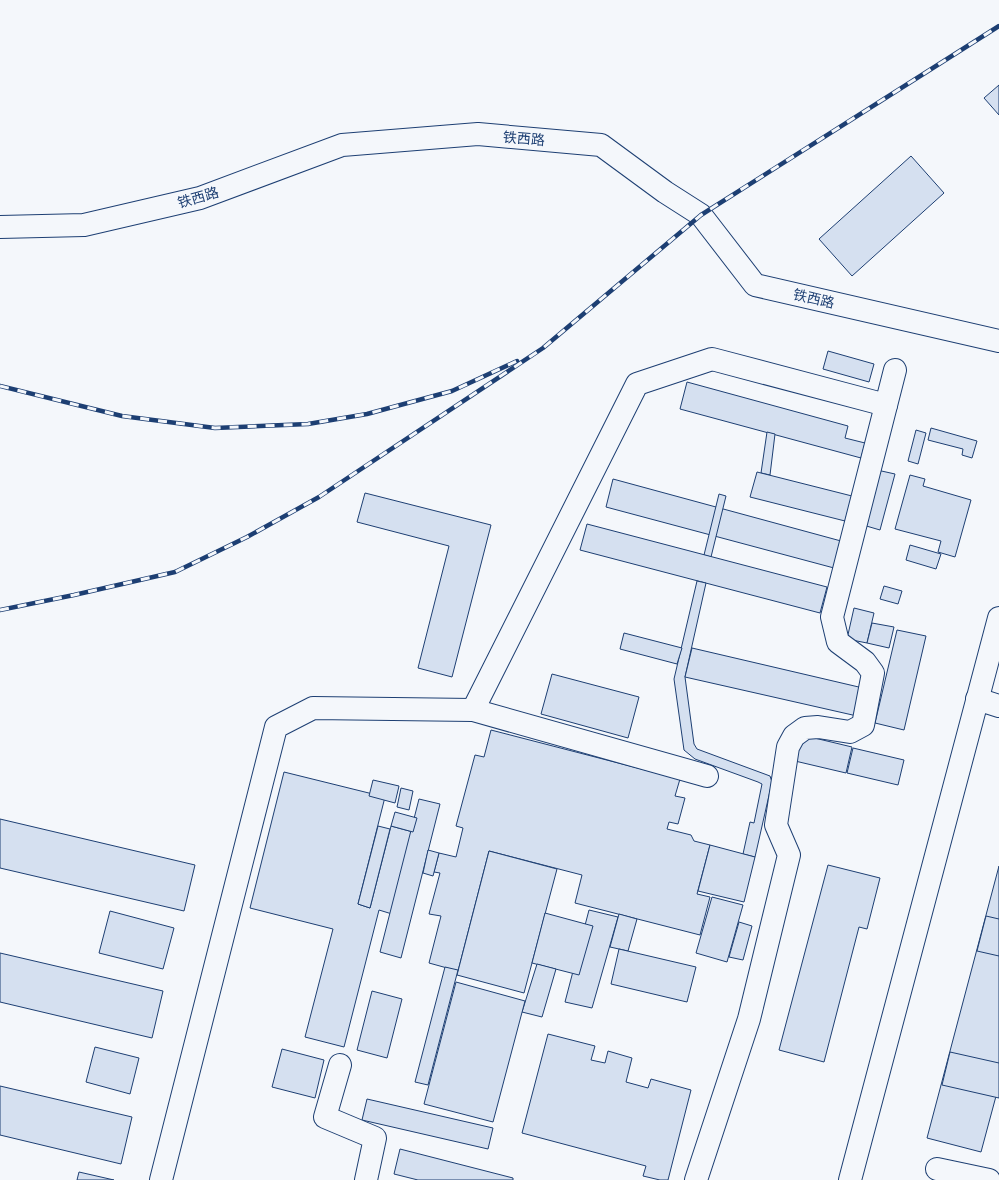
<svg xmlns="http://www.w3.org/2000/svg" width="999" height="1180" font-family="Barlow,'Noto Sans SC',sans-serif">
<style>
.building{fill:#d5e0f0;stroke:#1d3f73}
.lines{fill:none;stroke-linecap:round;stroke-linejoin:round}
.minor-casing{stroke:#1d3f73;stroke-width:24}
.major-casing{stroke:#1d3f73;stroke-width:24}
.minor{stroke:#f4f7fb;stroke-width:22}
.major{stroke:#f4f7fb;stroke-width:22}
.rail-casing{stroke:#1d3f73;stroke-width:4.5}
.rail{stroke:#f4f7fb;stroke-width:3;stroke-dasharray:9;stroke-linecap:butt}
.labels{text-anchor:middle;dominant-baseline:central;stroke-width:3;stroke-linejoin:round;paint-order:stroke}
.street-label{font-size:14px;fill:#1d3f73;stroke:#f4f7fb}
</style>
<rect width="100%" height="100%" fill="#f4f7fb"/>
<g class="building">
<polygon points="999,85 999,115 984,98"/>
<polygon points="911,156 944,193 852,276 819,239"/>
<polygon points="828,351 874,364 869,382 823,369"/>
<polygon points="687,382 848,426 845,438 865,443 861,458 680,409"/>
<polygon points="931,428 977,441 972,458 962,455 963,449 928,440"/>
<polygon points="916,430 926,433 918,464 908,461"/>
<polygon points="767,432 775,434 770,475 761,473"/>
<polygon points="877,470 895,474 880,530 863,525"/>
<polygon points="757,472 852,496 845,521 750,497"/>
<polygon points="910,475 925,479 923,486 971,500 955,557 938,552 941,541 895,529"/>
<polygon points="613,479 841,541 834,568 606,507"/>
<polygon points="365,493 491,525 452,677 418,668 449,546 357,522"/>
<polygon points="719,494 726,496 711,557 704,555"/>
<polygon points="587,524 827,587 820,613 580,550"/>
<polygon points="910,545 941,554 936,569 906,560"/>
<polygon points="697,581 706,583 685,677 694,744 697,749 770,776 772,782 755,857 743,854 750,822 754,823 762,784 758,782 695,759 684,750 674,679"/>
<polygon points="884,586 902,591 898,604 880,599"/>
<polygon points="854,608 874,613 867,643 847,639"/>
<polygon points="872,623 894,627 889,648 867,643"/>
<polygon points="897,630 926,636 904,730 875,723"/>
<polygon points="624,633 682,648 677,664 620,649"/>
<polygon points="692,648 863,688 857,716 685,677"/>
<polygon points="552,674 639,697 628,738 541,714"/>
<polygon points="491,730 680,779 675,796 685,798 678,824 669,822 667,829 691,835 694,841 710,845 697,894 710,897 700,935 575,903 582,875 489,851 458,971 429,963 441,916 429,914 440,873 434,872 439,853 456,857 463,828 456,826 475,755 484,757"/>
<polygon points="802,735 852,747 846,773 795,761"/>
<polygon points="853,748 904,760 898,785 847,773"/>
<polygon points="284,772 385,797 358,904 370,908 391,826 413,832 392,914 379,910 344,1047 305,1037 333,929 250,908"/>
<polygon points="373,780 399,786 395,803 369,796"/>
<polygon points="401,788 413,791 409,810 397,807"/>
<polygon points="419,799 440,804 401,958 380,952"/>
<polygon points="395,812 417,818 413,832 391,826"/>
<polygon points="0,819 195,865 184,911 0,868"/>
<polygon points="378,826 390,829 370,908 358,904"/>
<polygon points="710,845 755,857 744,902 698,891"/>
<polygon points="428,850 439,853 433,876 423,873"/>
<polygon points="489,851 557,869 524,993 457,975"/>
<polygon points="828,865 880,878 867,929 859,927 824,1062 779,1050"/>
<polygon points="999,866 999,1085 981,1152 927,1138"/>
<polygon points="712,897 743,905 727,962 696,953"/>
<polygon points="589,910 618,917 592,1008 565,1002"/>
<polygon points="110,911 174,928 163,969 99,953"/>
<polygon points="545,913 593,926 579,975 532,963"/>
<polygon points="619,914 637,919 628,951 610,947"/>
<polygon points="986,916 999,919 999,956 977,951"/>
<polygon points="739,922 752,926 743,960 729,957"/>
<polygon points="619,949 696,967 687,1002 611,984"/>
<polygon points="0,953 163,991 152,1038 0,1002"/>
<polygon points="537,964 556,969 542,1017 522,1012"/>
<polygon points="445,967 458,970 428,1085 415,1082"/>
<polygon points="456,982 525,1001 493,1122 424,1104"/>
<polygon points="372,991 402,999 387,1058 357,1050"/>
<polygon points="548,1034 595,1046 591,1060 605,1063 608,1051 632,1058 626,1082 648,1088 651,1079 691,1090 668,1180 660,1180 643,1176 646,1166 522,1133"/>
<polygon points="95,1047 139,1058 130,1094 86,1082"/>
<polygon points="282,1049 324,1060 315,1098 272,1087"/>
<polygon points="950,1052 999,1063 999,1098 942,1085"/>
<polygon points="0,1086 132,1117 121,1164 0,1135"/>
<polygon points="367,1099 493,1128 488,1149 362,1120"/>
<polygon points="400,1149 513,1178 513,1180 418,1180 394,1174"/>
<polygon points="79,1172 114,1180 77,1180"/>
</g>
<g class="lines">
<g class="minor-casing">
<g id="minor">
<polyline points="0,227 84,225 200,198 342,145 478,134 601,145 665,192 701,215 755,285 999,341"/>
<polyline points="977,699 999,706"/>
<polyline points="473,710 637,384 712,359 886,405"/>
<polyline points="340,1065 325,1117 375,1138 366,1180"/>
<polyline points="937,1169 989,1180"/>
<polyline points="161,1180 276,727 313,708 473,710 707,776"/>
<polyline points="696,1180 749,1019 789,855 776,825 788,747 794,736 805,728 818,727 850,732 863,725 873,673 865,662 838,642 832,617 895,370"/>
</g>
</g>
<g class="major-casing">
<polyline id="major" points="850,1180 999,618"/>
</g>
<use href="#minor" class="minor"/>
<use href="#major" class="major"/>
<g class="rail-casing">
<g id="rail">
<polyline points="0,386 122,416 215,428 308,424 367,414 452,391 517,361"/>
<polyline points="0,610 74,595 175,572 247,537 319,497 543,348 701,215 999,26"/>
</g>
</g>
<use href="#rail" class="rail"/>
</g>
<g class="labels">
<g class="street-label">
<text transform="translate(524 138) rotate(5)">铁西路</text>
<text transform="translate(198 197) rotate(-16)">铁西路</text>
<text transform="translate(814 298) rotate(13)">铁西路</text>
</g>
</g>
</svg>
